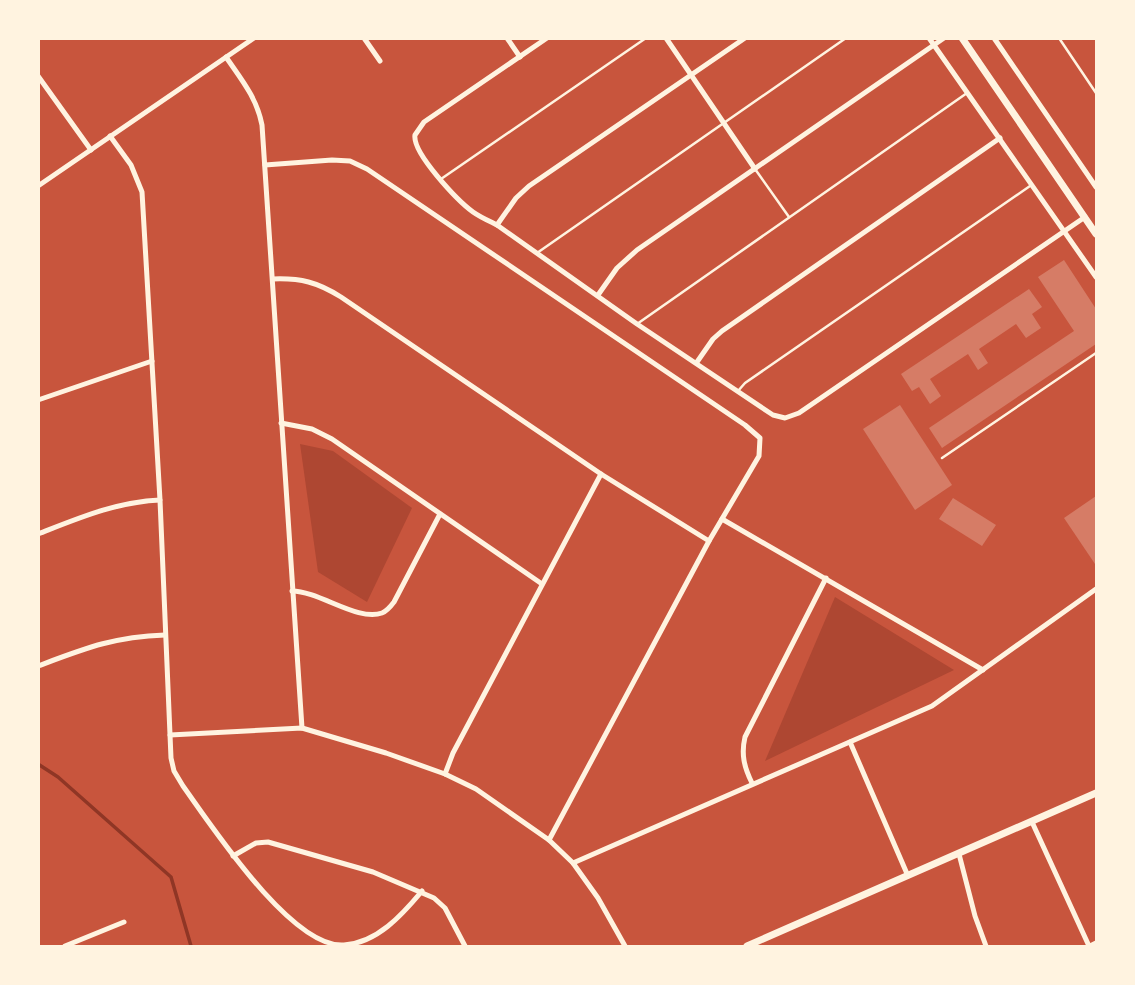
<svg xmlns="http://www.w3.org/2000/svg" width="1135" height="985" font-family="'DejaVu Sans',sans-serif">
<style>
.green{fill:#ae4732}
.lines{fill:none;stroke-linecap:round;stroke-linejoin:round}
.stream{stroke:#8f3625;stroke-width:3.5}
.building{fill:#d67c66}
.service{stroke:#fff3e0;stroke-width:2.5}
.minor{stroke:#fff3e0;stroke-width:5}
.secondary{stroke:#fff3e0;stroke-width:7}
</style>
<rect width="100%" height="100%" fill="#c8553d"/>
<g class="green">
<polygon points="300,444 333,451 412,508 367,602 318,572"/>
<polygon points="835,597 954,670 765,761"/>
</g>
<g class="lines">
<polyline class="stream" points="38,764 58,777 171,877 191,946"/>
</g>
<g class="building">
<polygon points="1064,260 1096,309 1096,344 942,448 929,428 1074,331 1038,277"/>
<polygon points="1029,289 1042,307 1032,314 1041,328 1026,338 1016,324 979,349 988,363 978,370 968,354 930,379 941,396 930,404 919,387 912,391 901,374"/>
<polygon points="900,405 952,485 915,510 863,429"/>
<polygon points="1096,496 1096,563 1095,564 1064,518"/>
<polygon points="953,498 996,525 982,546 939,519"/>
</g>
<g class="lines">
<g class="service">
<polyline points="1059,38 1096,93"/>
<polyline points="755,169 789,217"/>
<polyline points="441,179 646,38"/>
<polyline points="537,253 846,38"/>
<polyline points="637,324 967,93"/>
<polyline points="738,391 745,383 1030,186"/>
<polyline points="942,458 1096,353"/>
</g>
<g class="minor">
<polyline points="364,38 380,61"/>
<polyline points="507,38 520,57"/>
<path d="M 547,38 L 424,122 L 415,135 C 412,153 458,201 473,212 C 480,217 489,221 497,225 L 637,324 L 773,415 L 785,418 L 799,413 L 1085,217"/>
<polyline points="666,38 755,169"/>
<polyline points="929,38 1096,277"/>
<polyline points="994,38 1096,187"/>
<path d="M 226,57 C 241,79 257,98 262,125 L 302,728"/>
<polyline points="38,76 91,150"/>
<path d="M 110,136 L 131,165 L 142,192 L 160,500 L 171,758 L 174,771 L 183,786 C 211,825 292,949 344,945 C 377,943 402,915 422,891"/>
<polyline points="265,165 332,160 350,161 367,169 745,425 760,438 759,456 709,541 549,840"/>
<polyline points="38,186 254,38"/>
<polyline points="497,225 516,198 529,186 745,38"/>
<path d="M 273,279 C 301,278 317,282 341,297 L 601,474 L 709,541"/>
<polyline points="598,295 617,268 637,250 944,38"/>
<polyline points="697,362 713,339 722,331 1000,138"/>
<polyline points="38,400 152,361"/>
<polyline points="281,423 312,429 332,439 542,584"/>
<polyline points="722,519 983,670"/>
<path d="M 38,534 C 79,518 116,502 160,500"/>
<path d="M 292,591 C 319,591 358,622 382,613 C 387,611 391,606 394,602 L 440,514"/>
<path d="M 38,666 C 86,648 113,637 165,635"/>
<polyline points="170,735 302,728 386,753 445,774 476,789 549,840 573,863 598,898 625,946"/>
<polyline points="850,742 908,876"/>
<polyline points="445,774 453,753 601,474"/>
<path d="M 752,783 C 744,767 741,754 745,737 L 826,578"/>
<polyline points="1032,822 1089,946"/>
<polyline points="959,854 975,916 986,946"/>
<polyline points="233,856 256,843 268,842 373,872 434,898 445,908 465,946"/>
<polyline points="573,863 932,706 1096,589"/>
<polyline points="65,946 124,922"/>
<polyline points="1090,946 1096,943"/>
</g>
<g class="secondary">
<polyline points="962,38 1096,234"/>
<polyline points="747,946 1096,793"/>
</g>
</g>
<rect width="1135" height="985" fill="none" stroke="#fff3e0" stroke-width="80"/>
</svg>
